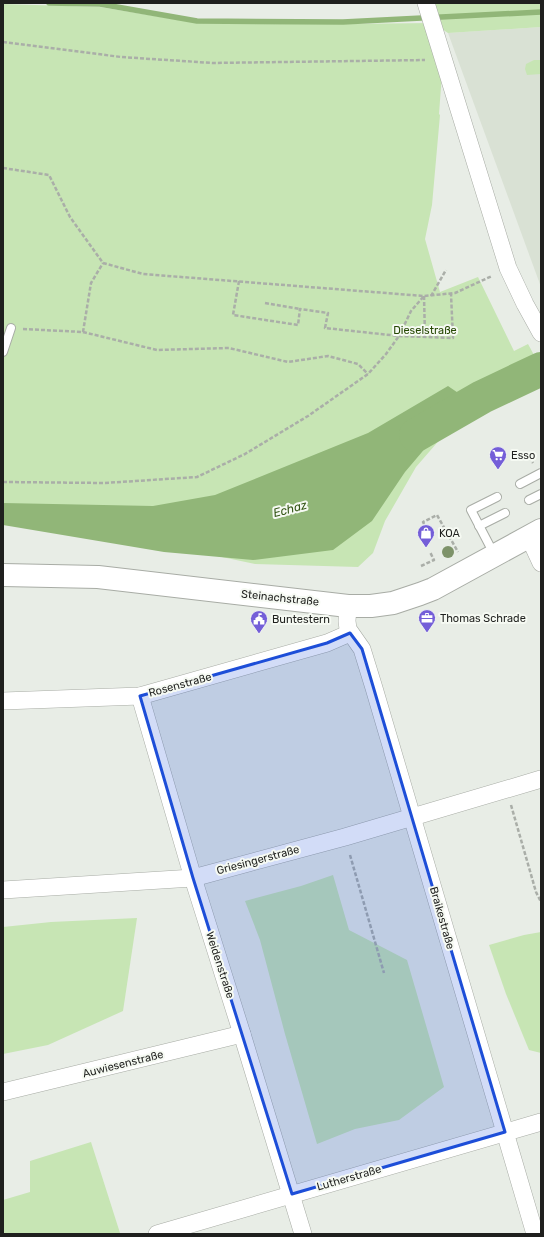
<svg xmlns="http://www.w3.org/2000/svg" width="544" height="1237" font-family="Rubik,sans-serif">
<style>
.built{fill:#d9e1d4}
.green{fill:#c7e5b4}
.water{fill:#91b678}
.lines{fill:none;stroke-linecap:round;stroke-linejoin:round}
.stream{stroke:#91b678;stroke-width:5.5}
.river{stroke:#91b678;stroke-width:34}
.lane-casing{stroke:#a8aca5;stroke-width:10}
.street-casing{stroke:#a8aca5;stroke-width:18}
.secondary-casing{stroke:#a8aca5;stroke-width:24}
.path{stroke:#aaaea8;stroke-width:2.5;stroke-dasharray:4 2;stroke-linecap:butt}
.lane{stroke:#fff;stroke-width:8}
.street{stroke:#fff;stroke-width:17}
.secondary{stroke:#fff;stroke-width:22}
.tree{fill:#7d9269}
.marked{fill:#1d4ed8;fill-opacity:0.2;stroke:#1d4ed8;stroke-width:3;stroke-linejoin:round}
.labels{text-anchor:middle;dominant-baseline:central;stroke-width:4;stroke-linejoin:round;paint-order:stroke}
.park-label{font-size:11px;fill:#254702;stroke:#f6faf3}
.poi-label{font-size:11px;fill:#1f201e;stroke:#f6faf3;text-anchor:start}
.street-label{font-size:11px;fill:#1f201e;stroke:#f6faf3}
.water-label{font-size:12px;font-style:italic;fill:#345616;stroke:#f6faf3}
</style>
<rect width="100%" height="100%" fill="#e8ede6"/>
<polygon class="built" points="541,27 541,287 448,33"/>
<g class="green">
<polygon points="426,3 541,3 541,27 448,33 433,23 443,60 439,114 440,115 432,205 425,239 440,292 478,277 514,351 528,344 540,366 480,396 449,429 416,467 385,521 373,553 358,567 255,564 113,534 3,518 3,4 100,7 197,23 344,24 432,23"/>
<polygon points="534,60 541,60 541,74 527,75 525,69 526,64"/>
<polygon points="333,875 349,930 407,960 444,1087 399,1120 355,1129 317,1144 285,1034 260,940 245,901 301,886"/>
<polygon points="137,918 123,1011 48,1045 3,1054 3,927 51,922"/>
<polygon points="541,932 541,1053 529,1050 506,994 489,945 524,935"/>
<polygon points="91,1142 120,1233 3,1234 3,1200 30,1192 30,1161"/>
</g>
<polygon class="water" points="448,386 467,399 405,472 372,521 333,550 253,560 164,552 3,525 3,503 153,506 215,495 368,433"/>
<g class="lines">
<polyline class="stream" points="49,3 100,4 197,21 343,22 541,12"/>
<polyline class="river" points="416,435 482,397 541,369"/>
<g class="lane-casing">
<g id="lane">
<polyline points="3,352 11,328"/>
<polyline points="520,484 541,473"/>
<polyline points="529,500 541,494"/>
<polyline points="479,526 505,513"/>
<polyline points="494,554 471,510 497,497"/>
</g>
</g>
<g class="street-casing">
<g id="street">
<polyline points="426,3 508,268 525,304 541,333"/>
<polyline points="529,537 541,563"/>
<polyline points="348,606 347,621 348,629 362,649 374,688 535,1234"/>
<polyline points="140,696 193,878 242,1034 303,1234"/>
<polyline points="3,701 140,696 327,643 350,633"/>
<polyline points="3,890 193,878 345,837 541,779"/>
<polyline points="3,1092 242,1034"/>
<polyline points="157,1234 541,1122"/>
</g>
</g>
<g class="secondary-casing">
<polyline id="secondary" points="3,575 98,577 348,606 371,606 393,603 420,594 433,589 541,530"/>
</g>
<g class="path">
<polyline points="3,42 121,57 213,63 425,60"/>
<polyline points="3,168 49,175 70,217 103,263 143,274 424,296 455,293 492,276"/>
<polyline points="239,281 233,315 298,325 300,309 328,313 325,328 399,336 453,338 451,294"/>
<polyline points="424,296 425,337"/>
<polyline points="431,296 446,270"/>
<polyline points="265,303 300,309"/>
<polyline points="23,329 83,332 91,283 103,263"/>
<polyline points="83,332 157,350 229,348 288,362 328,356 358,364 368,374"/>
<polyline points="526,452 533,463"/>
<polyline points="3,482 105,483 197,477 245,454 308,416 368,374 386,354 399,336 411,311 424,296"/>
<polyline points="424,524 423,522 437,515 458,552"/>
<polyline points="421,566 434,560 430,552"/>
<polyline points="511,805 536,892 541,902"/>
<polyline points="350,855 384,973"/>
</g>
<use href="#lane" class="lane"/>
<use href="#street" class="street"/>
<use href="#secondary" class="secondary"/>
</g>
<circle class="tree" cx="448" cy="552" r="6"/>
<path class="marked" d="M 350,633 L 362,649 L 505,1132 L 292,1194 L 193,878 L 140,696 L 327,643 Z"/>
<defs>
<g id="supermarket-pin" transform="scale(0.9)"><path d="M0 17L-7.5 6A9.5 9.5 0 1 1 7.5 6Z" fill="#745ed8" stroke="#f6faf3"/><path d="M-6-5.5h2.5l.6 2H6L4.5 2H-2.5L-4.4-4H-6ZM-1.5 3.2a1.3 1.3 0 1 0 .1 0ZM3 3.2a1.3 1.3 0 1 0 .1 0Z" fill="#fff"/></g>
<g id="shop-pin" transform="scale(0.9)"><path d="M0 17L-7.5 6A9.5 9.5 0 1 1 7.5 6Z" fill="#745ed8" stroke="#f6faf3"/><path d="M-5-2.5h2.3a2.7 3.5 0 0 1 5.4 0H5L5.5 6h-11ZM-1.5-2.5h3a1.5 2.3 0 0 0-3 0Z" fill="#fff"/></g>
<g id="office-pin" transform="scale(0.9)"><path d="M0 17L-7.5 6A9.5 9.5 0 1 1 7.5 6Z" fill="#745ed8" stroke="#f6faf3"/><path d="M-6-3h4V-5.5h4V-3h4V5H-6ZM-1-4.5V-3h2v-1.5ZM-6 0V1H6V0Z" fill="#fff"/></g>
<g id="civic-pin" transform="scale(0.9)"><path d="M0 17L-7.5 6A9.5 9.5 0 1 1 7.5 6Z" fill="#745ed8" stroke="#f6faf3"/><path d="M-.6-6.5H3V-4.5H.6V-3L4-1V1h2V6H-6V1h2V-1L-.6-3ZM-1.2 2.5V6h2.4V2.5Z" fill="#fff"/></g>
</defs>
<g fill-rule="evenodd">
<use href="#supermarket-pin" x="498" y="455"/>
<use href="#shop-pin" x="426" y="533"/>
<use href="#office-pin" x="427" y="618"/>
<use href="#civic-pin" x="259" y="619"/>
</g>
<g class="labels">
<g class="park-label">
<text x="425" y="330">Dieselstraße</text>
</g>
<g class="poi-label">
<text x="511" y="455">Esso</text>
<text x="439" y="533">KOA</text>
<text x="440" y="618">Thomas Schrade</text>
<text x="272" y="619">Buntestern</text>
</g>
<g class="street-label">
<text transform="translate(280 598) rotate(6)">Steinachstraße</text>
<text transform="translate(180 685) rotate(-15)">Rosenstraße</text>
<text transform="translate(258 860) rotate(-15)">Griesingerstraße</text>
<text transform="translate(442 918) rotate(74)">Braikestraße</text>
<text transform="translate(220 965) rotate(72)">Weidenstraße</text>
<text transform="translate(123 1064) rotate(-14)">Auwiesenstraße</text>
<text transform="translate(349 1178) rotate(-16)">Lutherstraße</text>
</g>
<g class="water-label">
<text transform="translate(290 509) rotate(-15)">Echaz</text>
</g>
</g>
<rect width="544" height="1237" fill="none" stroke="#1f201e" stroke-width="8"/>
</svg>
